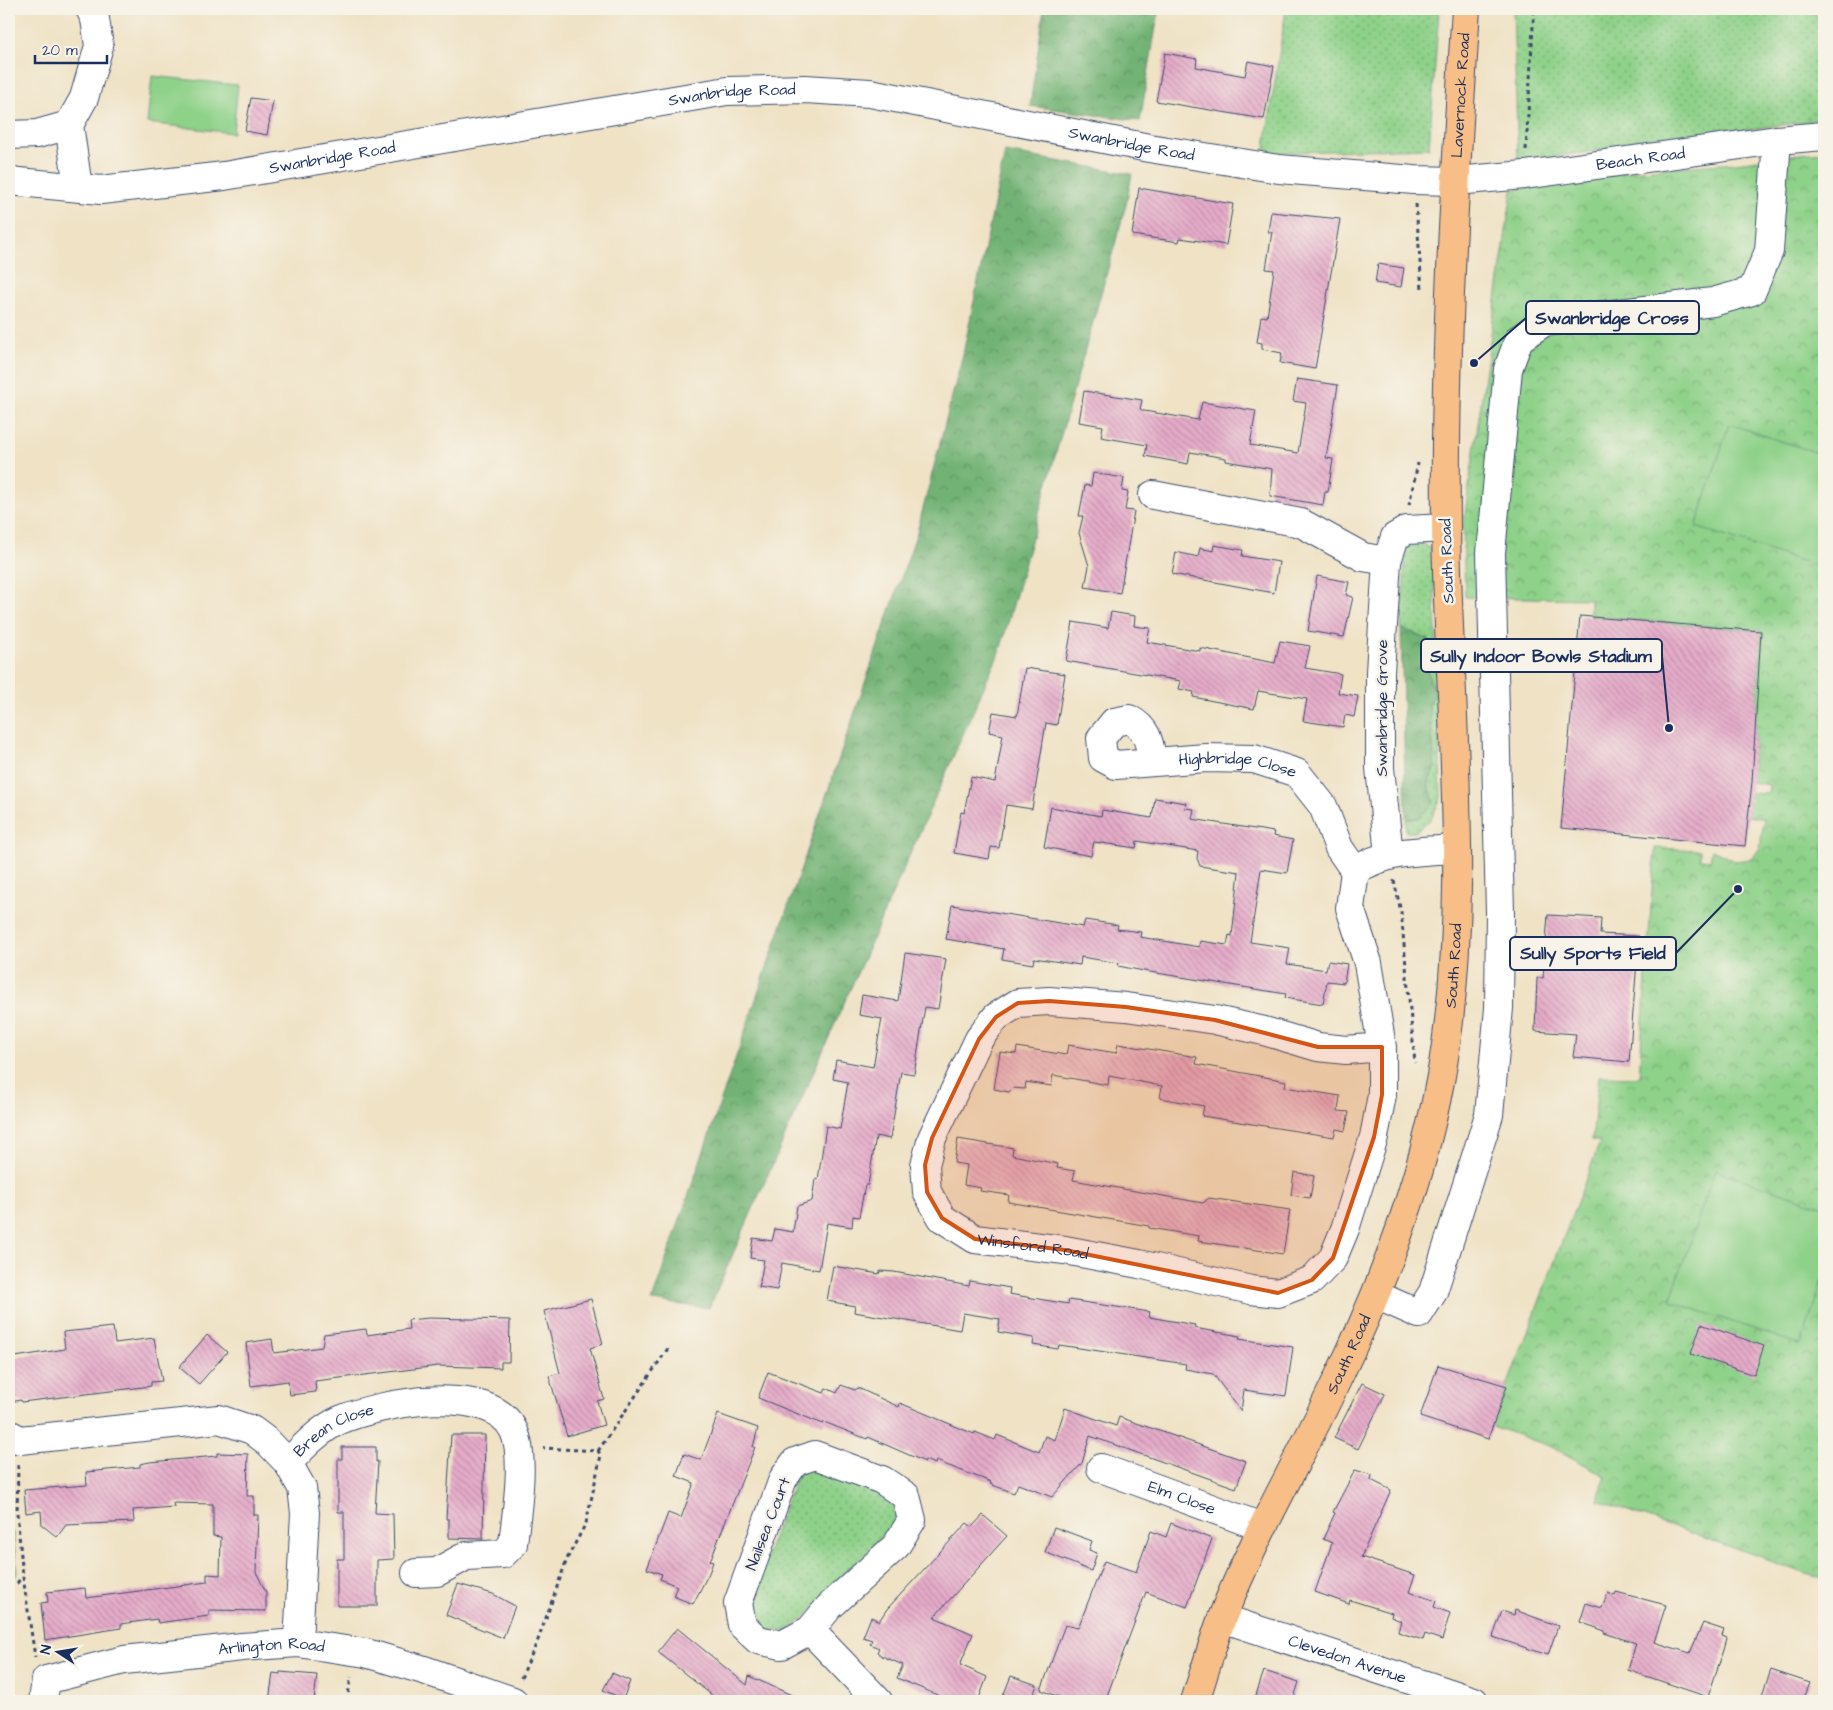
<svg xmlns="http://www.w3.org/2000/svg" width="1833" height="1710" font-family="'Architects Daughter',sans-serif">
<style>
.grass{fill:url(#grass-dots);stroke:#548074}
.forest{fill:url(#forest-crowns);stroke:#46716a}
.park{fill:url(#park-crowns);stroke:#548074}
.garden{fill:#8ed189;stroke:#548074}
.building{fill:url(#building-back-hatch)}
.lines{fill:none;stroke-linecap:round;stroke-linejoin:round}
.minor-casing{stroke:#3b4a6d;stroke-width:30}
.major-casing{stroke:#3b4a6d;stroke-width:30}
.path{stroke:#3b4a6d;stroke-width:3;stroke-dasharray:4 4;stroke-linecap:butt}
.minor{stroke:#fff;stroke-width:28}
.major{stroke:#f7be87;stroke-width:28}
.marked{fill:#d45514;fill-opacity:0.2;stroke:#d45514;stroke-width:4;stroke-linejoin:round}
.labels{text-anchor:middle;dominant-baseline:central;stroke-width:5;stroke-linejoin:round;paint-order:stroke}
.street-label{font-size:16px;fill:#1b2f5e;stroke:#f7f3e8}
.leader{fill:none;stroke:#1b2f5e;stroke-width:2}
.callout-dot{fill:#1b2f5e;stroke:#f7f3e8;stroke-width:2}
.callout{fill:#f7f3e8;stroke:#1b2f5e;stroke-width:2}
.callout-label{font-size:18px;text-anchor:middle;font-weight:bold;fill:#1b2f5e}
</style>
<defs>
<pattern id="grass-dots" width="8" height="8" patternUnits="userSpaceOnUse" patternTransform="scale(1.25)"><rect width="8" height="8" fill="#8ed189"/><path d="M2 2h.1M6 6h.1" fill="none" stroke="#73aa73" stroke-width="1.8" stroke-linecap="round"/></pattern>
<pattern id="forest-crowns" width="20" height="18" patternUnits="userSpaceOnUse" patternTransform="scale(1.25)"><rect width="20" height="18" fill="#72b375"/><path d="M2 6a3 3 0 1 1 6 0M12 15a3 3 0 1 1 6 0" fill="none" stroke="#5d9263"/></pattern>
<pattern id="park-crowns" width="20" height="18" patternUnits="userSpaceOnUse" patternTransform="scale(1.25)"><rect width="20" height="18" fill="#8ed189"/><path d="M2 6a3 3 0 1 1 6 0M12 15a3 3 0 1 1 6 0" fill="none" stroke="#73aa73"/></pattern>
<pattern id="building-back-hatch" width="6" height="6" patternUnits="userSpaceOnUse" patternTransform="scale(1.25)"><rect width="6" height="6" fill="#e6acc9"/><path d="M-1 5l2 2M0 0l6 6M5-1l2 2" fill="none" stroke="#ba8ca6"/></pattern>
</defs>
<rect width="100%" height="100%" fill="#f7f3e8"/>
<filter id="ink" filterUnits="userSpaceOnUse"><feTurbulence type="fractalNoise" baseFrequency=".02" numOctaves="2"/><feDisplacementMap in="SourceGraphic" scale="10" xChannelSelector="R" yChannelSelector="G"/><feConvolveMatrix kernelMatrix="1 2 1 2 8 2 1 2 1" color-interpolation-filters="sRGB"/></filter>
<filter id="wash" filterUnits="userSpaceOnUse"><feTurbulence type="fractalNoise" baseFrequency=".0096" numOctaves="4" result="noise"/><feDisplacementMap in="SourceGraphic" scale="20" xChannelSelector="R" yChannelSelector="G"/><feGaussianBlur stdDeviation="1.12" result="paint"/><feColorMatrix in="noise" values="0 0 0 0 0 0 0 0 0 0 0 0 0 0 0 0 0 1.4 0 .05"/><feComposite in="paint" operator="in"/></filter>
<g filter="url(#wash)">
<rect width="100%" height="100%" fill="#efe2c5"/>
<g class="grass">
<polygon points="1286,9 1439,9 1429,148 1264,153"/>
<polygon points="1513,9 1824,9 1824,119 1518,162"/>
<polygon points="1414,541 1422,542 1432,550 1434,563 1441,798 1431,819 1415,832 1406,832 1406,819 1419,818 1434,803 1428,783 1435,767 1429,705 1435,694 1427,670 1429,640 1401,628 1406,546"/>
<polygon points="817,1466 899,1502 900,1529 789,1631 759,1630 748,1603 798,1472"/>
<polygon points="13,1532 17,1573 15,1578 9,1581 9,1533"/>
</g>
<g class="forest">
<polygon points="1044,9 1159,9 1140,121 1030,106"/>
<polygon points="1005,152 1132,174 1126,205 1000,651 709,1308 652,1301 917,532 963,354"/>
<polygon points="1401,628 1429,640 1427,670 1435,694 1429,705 1435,767 1428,783 1434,803 1419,818 1406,819"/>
</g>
<polygon class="park" points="1824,152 1824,1580 1597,1500 1606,1476 1552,1447 1492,1426 1600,1142 1592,1140 1599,1076 1639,1077 1655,848 1700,850 1700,859 1710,860 1712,850 1735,861 1752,859 1760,848 1764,819 1748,816 1750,793 1768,794 1769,785 1752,782 1761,631 1590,616 1590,599 1465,597 1463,527 1512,190 1640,170 1736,163 1800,154"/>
<g class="garden">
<polygon points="152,76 238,85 233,133 147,123"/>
<polygon points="1729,424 1824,455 1824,532 1814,565 1696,527"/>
<polygon points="1715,1170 1824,1207 1824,1275 1801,1345 1670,1301"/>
</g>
<g id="blocks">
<g class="building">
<polygon points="1165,53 1197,59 1196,67 1245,76 1248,61 1274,66 1264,119 1156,101"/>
<polygon points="251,98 273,101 267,135 245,131"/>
<polygon points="1139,188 1233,204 1226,245 1180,238 1179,242 1132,235"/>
<polygon points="1271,212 1340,219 1315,369 1280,363 1282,353 1262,349 1262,343 1257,342 1261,316 1267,317 1274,270 1266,269 1272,232 1268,232"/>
<polygon points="1378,264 1404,268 1401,287 1375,283"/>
<polygon points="1297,379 1338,385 1326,458 1333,459 1328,492 1325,492 1323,505 1270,496 1272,469 1226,461 1226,458 1190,452 1188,464 1145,456 1147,445 1101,437 1103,426 1079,422 1084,391 1142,400 1140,409 1144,411 1198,420 1202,402 1256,411 1250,445 1298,453 1306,403 1293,401"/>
<polygon points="1093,473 1124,478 1122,491 1128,492 1125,510 1134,511 1120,593 1085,587 1089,566 1079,533 1083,516 1079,516 1085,485 1091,486"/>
<polygon points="1214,545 1243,550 1242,556 1279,562 1274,593 1172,574 1176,552 1198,557 1200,548 1213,551"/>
<polygon points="1317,576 1349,582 1346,595 1353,597 1344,637 1308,631"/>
<polygon points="1111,612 1135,616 1134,626 1150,628 1147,642 1200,651 1200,648 1275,663 1280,641 1310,646 1305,668 1341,674 1338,693 1358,696 1354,717 1345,715 1343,727 1303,721 1307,699 1258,691 1254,709 1193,697 1194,692 1179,689 1181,681 1066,661 1073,622 1108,628"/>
<polygon points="1580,616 1761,631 1752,782 1745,846 1561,828"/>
<polygon points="1025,668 1065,674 1057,725 1046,723 1032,809 1006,805 999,848 991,847 989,859 954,853 961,812 964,813 971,777 995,782 1003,735 989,732 993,712 1017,716"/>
<polygon points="1155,798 1186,803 1185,808 1194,809 1192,819 1274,832 1273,836 1293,840 1287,873 1261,869 1250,942 1290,948 1287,964 1326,970 1328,961 1347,964 1344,983 1327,981 1323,1004 1285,998 1286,994 1144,971 1118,966 1119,963 1081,957 1080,965 1034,958 1033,964 1002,959 1004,949 946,939 952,905 1083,927 1085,920 1118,925 1117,929 1141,932 1140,937 1199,947 1200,941 1227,945 1229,935 1232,936 1239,872 1200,866 1197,858 1198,851 1137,841 1136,848 1094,842 1091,856 1044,847 1051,807 1101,816 1102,810 1152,818"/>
<polygon points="1548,915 1601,918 1600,934 1639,936 1629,1062 1573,1057 1576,1034 1535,1031 1537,978 1543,978"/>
<polygon points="905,953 946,959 938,1009 925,1007 914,1074 901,1072 890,1139 876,1136 868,1185 865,1185 859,1217 853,1216 852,1227 827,1223 819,1270 782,1263 777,1290 759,1287 764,1260 750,1258 753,1238 772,1241 775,1229 793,1232 797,1206 812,1201 815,1179 818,1180 826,1126 840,1129 848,1082 833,1079 836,1060 873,1067 882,1019 859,1015 862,995 898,1001"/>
<polygon points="1118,1044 1197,1057 1196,1064 1286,1081 1285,1087 1340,1096 1338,1111 1349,1112 1345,1131 1336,1129 1334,1137 1202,1116 1204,1106 1160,1098 1162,1086 1109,1076 1108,1085 1053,1075 1051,1086 1026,1082 1025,1089 1013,1088 1009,1092 994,1089 1000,1052 1016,1054 1017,1047 1066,1055 1068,1045 1116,1053"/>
<polygon points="958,1139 1013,1148 1012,1155 1058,1164 1057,1168 1075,1171 1073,1180 1203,1203 1209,1198 1290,1210 1283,1254 1198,1241 1199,1236 1149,1228 1149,1226 1008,1202 1009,1195 980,1191 981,1188 964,1185 967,1165 954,1163"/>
<polygon points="1294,1172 1314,1176 1310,1198 1291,1195"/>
<polygon points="833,1266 879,1274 880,1271 894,1272 969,1286 970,1281 1010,1288 1009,1294 1068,1304 1069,1300 1150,1312 1149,1317 1195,1325 1194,1328 1240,1336 1239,1339 1293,1347 1286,1396 1244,1390 1241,1411 1213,1374 1185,1369 1186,1364 1059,1345 1058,1349 1033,1345 1034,1338 998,1332 1000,1319 963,1313 960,1330 854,1312 855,1306 827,1301"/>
<polygon points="591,1299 603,1344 590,1348 604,1399 597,1401 604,1425 567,1436 549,1376 560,1373 544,1311"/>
<polygon points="429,1318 510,1320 509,1362 501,1362 501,1368 438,1366 315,1381 316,1392 290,1395 288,1381 251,1386 246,1343 272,1339 274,1353 322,1347 324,1334 366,1329 367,1335 409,1329 408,1320"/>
<polygon points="1701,1324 1764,1346 1754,1375 1691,1354"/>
<polygon points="113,1327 115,1343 154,1338 162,1381 151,1382 151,1386 22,1402 21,1400 9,1402 9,1358 65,1349 63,1332"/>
<polygon points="207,1335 227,1352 199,1384 179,1367"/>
<polygon points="1438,1365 1507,1386 1488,1439 1420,1417"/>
<polygon points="768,1372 824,1393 826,1388 837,1393 841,1385 855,1390 858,1388 899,1407 900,1403 974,1434 975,1432 995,1440 997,1435 1039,1452 1045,1436 1055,1440 1065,1408 1116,1426 1119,1417 1246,1461 1236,1488 1090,1436 1082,1463 1052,1497 1018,1484 1014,1493 990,1484 991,1482 936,1461 935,1464 925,1460 925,1462 868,1437 867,1439 824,1422 823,1424 758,1398"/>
<polygon points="1362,1383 1385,1394 1358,1449 1334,1438"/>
<polygon points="718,1414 758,1428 753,1447 755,1447 710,1561 713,1562 709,1573 693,1604 673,1596 677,1586 660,1579 662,1574 647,1569 668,1513 681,1518 694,1483 676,1476 684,1454 701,1460"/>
<polygon points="451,1435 485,1435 483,1539 449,1538 449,1519 446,1519"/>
<polygon points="342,1447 376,1447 376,1462 378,1461 375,1513 393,1514 394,1559 377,1560 377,1606 337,1606 337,1559 344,1559 344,1512 338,1512 338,1459 342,1459"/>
<polygon points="217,1453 248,1454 247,1496 254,1496 254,1515 258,1515 256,1572 266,1592 266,1611 209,1610 209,1616 158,1623 157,1619 121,1624 121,1628 45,1640 41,1603 48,1602 47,1592 85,1588 86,1598 207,1582 207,1574 220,1575 221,1537 213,1536 213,1504 173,1503 174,1507 133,1510 134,1522 66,1525 57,1537 42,1525 41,1511 26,1513 24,1490 87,1485 86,1472 140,1467 140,1464 150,1462 217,1456"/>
<polygon points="1355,1470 1372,1475 1371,1480 1391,1490 1361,1557 1415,1575 1409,1592 1436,1601 1434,1607 1450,1613 1442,1640 1425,1634 1423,1640 1398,1632 1401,1621 1391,1617 1392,1613 1350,1600 1349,1604 1315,1592 1332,1543 1323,1539 1335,1513 1333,1512"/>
<polygon points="983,1515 1007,1536 934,1617 973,1634 960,1665 987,1677 978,1701 940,1701 942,1697 897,1678 903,1665 882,1656 877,1652 879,1648 870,1644 872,1640 863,1637 871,1617 879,1621 887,1609 967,1523 972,1527"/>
<polygon points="1171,1523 1212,1539 1187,1607 1146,1592 1105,1701 1070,1701 1041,1690 1065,1625 1078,1628 1104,1561 1136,1572 1151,1531 1166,1537"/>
<polygon points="1054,1527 1092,1541 1089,1550 1097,1553 1091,1571 1045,1552"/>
<polygon points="458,1584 493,1594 515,1606 503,1638 446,1615"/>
<polygon points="1616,1592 1666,1605 1654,1642 1690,1653 1703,1623 1724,1630 1722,1636 1727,1638 1724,1649 1708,1697 1628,1670 1636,1643 1604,1633 1605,1631 1580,1622 1586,1603 1602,1608 1608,1593 1615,1596"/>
<polygon points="1515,1610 1558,1626 1548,1655 1493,1637 1502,1611 1514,1615"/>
<polygon points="677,1628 747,1685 749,1676 805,1701 719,1701 658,1652"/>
<polygon points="1771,1670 1810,1683 1803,1701 1760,1701"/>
<polygon points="1264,1671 1299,1682 1293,1701 1254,1701"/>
<polygon points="280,1672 317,1675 314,1701 269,1701 273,1673 280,1674"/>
<polygon points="612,1673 630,1681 623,1699 603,1690"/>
<polygon points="1011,1676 1037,1685 1031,1701 1001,1701"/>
</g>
</g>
</g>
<g filter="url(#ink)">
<use href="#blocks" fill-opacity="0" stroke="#3b4a6d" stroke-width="1"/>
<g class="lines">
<g class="minor-casing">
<g id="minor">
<polyline points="9,135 37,134 69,125"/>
<path id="s1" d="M 9,181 L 101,190 L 224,176 L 727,91 L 805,89 L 870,93 L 1149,148 L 1279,169 L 1414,180 L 1455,181 L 1525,175 L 1777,140 L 1824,136"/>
<polyline points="78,187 69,125 84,98 99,46 95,19 90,9"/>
<polyline points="1153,495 1301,523 1363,557 1387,561 1395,537 1407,530 1446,528"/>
<polyline points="1387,561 1380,672 1380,768 1389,855"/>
<path id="s2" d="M 1153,762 C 1149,742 1148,729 1129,719 L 1114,722 L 1101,738 L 1103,758 L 1116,765 L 1206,758 L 1254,759 L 1297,773 L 1323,806 L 1339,848 L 1355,871"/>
<path id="s3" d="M 1382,1047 L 1346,1050 L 1318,1047 L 1264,1031 L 1215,1020 L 1126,1007 L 1049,1001 L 1018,1003 L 996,1017 L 979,1039 L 932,1138 L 925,1165 L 927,1192 L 942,1218 L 975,1239 L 1065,1250 L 1139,1264 L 1251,1290 L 1278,1293 L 1312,1280 L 1333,1258 L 1345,1229 L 1374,1137 L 1382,1095 L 1382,1047 L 1368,963 L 1350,908 L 1355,871 C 1385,850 1422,851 1457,849"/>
<polyline points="1376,1295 1419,1314 1433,1292 1489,1115 1499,1008 1500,912 1491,553 1508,369 1519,339 1544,322 1713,302 1752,291 1769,251 1777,140"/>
<path id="s4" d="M 9,1434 L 20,1440 L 219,1419 L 252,1430 L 268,1442 L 288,1463 C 303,1447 320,1429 340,1420 C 380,1403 491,1381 514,1431 C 526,1458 516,1514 513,1544 L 503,1554 L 466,1556 L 437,1572 L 416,1573"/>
<polygon points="815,1455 882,1480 906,1496 912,1520 896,1546 829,1607 810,1630 782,1645 758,1640 742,1625 738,1603 783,1479 795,1462"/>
<polyline points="288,1463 302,1488 305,1513 298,1643"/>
<path id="s5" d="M 1101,1468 L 1262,1527"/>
<path id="s6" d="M 1222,1618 L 1474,1701"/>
<polyline points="810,1630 878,1701"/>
<path id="s7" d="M 43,1701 L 46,1680 L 124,1660 L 242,1647 L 298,1643 L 366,1653 L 424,1670 L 513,1701"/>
</g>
</g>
<g class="major-casing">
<g id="major">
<path id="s8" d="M 1195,1701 C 1204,1674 1212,1645 1222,1618 C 1254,1536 1299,1461 1336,1382 C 1383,1285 1422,1182 1441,1076 C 1473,894 1448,708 1446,525 C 1444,353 1455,181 1466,9"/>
</g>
</g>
<g class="path">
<polyline points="1526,150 1534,9"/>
<polyline points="1416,204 1422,290"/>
<polyline points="1409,505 1418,463"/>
<polyline points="1394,880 1401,912 1415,1063"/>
<polyline points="598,1451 669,1347"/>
<polyline points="18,1465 17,1513 23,1577 35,1657"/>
<polyline points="9,1584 17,1583 22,1577"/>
<polyline points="521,1678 538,1640 567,1559 586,1523 601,1455 598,1451 543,1448"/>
<polyline points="347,1701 351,1677"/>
</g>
<use href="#minor" class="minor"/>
<use href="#major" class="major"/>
</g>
</g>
<path class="marked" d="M 1049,1001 L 1126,1007 L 1215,1020 L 1318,1047 L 1382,1047 L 1382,1095 L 1374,1137 L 1333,1258 L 1312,1280 L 1278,1293 L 1065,1250 L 975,1239 L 942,1218 L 927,1192 L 925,1165 L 932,1138 L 979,1039 L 996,1017 L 1018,1003 Z"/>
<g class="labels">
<g class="street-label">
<text stroke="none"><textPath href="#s1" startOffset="731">Swanbridge Road</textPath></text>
<text stroke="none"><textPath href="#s8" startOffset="1656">Lavernock Road</textPath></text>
<text stroke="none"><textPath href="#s1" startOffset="1136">Swanbridge Road</textPath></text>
<text stroke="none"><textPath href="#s1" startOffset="326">Swanbridge Road</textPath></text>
<text stroke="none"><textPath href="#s1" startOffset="1649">Beach Road</textPath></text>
<text transform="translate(1447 561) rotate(-92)">South Road</text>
<text transform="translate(1382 708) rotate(-90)">Swanbridge Grove</text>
<text stroke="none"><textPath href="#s2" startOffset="245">Highbridge Close</textPath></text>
<text stroke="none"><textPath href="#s8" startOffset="785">South Road</textPath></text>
<text stroke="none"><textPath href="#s3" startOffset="715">Winsford Road</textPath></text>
<text stroke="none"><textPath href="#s8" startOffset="380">South Road</textPath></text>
<text stroke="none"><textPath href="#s4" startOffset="354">Brean Close</textPath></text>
<text stroke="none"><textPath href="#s5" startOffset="86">Elm Close</textPath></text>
<text transform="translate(768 1524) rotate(-69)">Nailsea Court</text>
<text stroke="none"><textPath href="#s7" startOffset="250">Arlington Road</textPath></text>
<text stroke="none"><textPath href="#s6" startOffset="132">Clevedon Avenue</textPath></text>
</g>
</g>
<path class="leader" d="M1474 363L1526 318M1669 728L1662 656M1738 889L1676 953"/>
<g class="callout-dot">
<circle cx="1474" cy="363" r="5"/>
<circle cx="1669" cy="728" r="5"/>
<circle cx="1738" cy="889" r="5"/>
</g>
<g class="callout">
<rect x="1526" y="301" width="173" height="33" rx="5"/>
<rect x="1421" y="639" width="241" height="33" rx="5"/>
<rect x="1510" y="937" width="166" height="33" rx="5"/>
</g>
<g class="callout-label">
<text x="1612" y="324">Swanbridge Cross</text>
<text x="1541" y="662">Sully Indoor Bowls Stadium</text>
<text x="1593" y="959">Sully Sports Field</text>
</g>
<rect width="1833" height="1710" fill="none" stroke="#f7f3e8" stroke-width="30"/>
<g transform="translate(58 1652) rotate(282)" stroke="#f7f3e8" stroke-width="4" paint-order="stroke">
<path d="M0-4L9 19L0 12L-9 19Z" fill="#1b2f5e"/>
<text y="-8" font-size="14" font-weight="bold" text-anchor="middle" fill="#1b2f5e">N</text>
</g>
<path d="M35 55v8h72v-8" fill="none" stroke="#1b2f5e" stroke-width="2.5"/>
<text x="42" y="55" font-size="15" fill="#1b2f5e" stroke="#f7f3e8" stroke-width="4" paint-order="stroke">20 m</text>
</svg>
